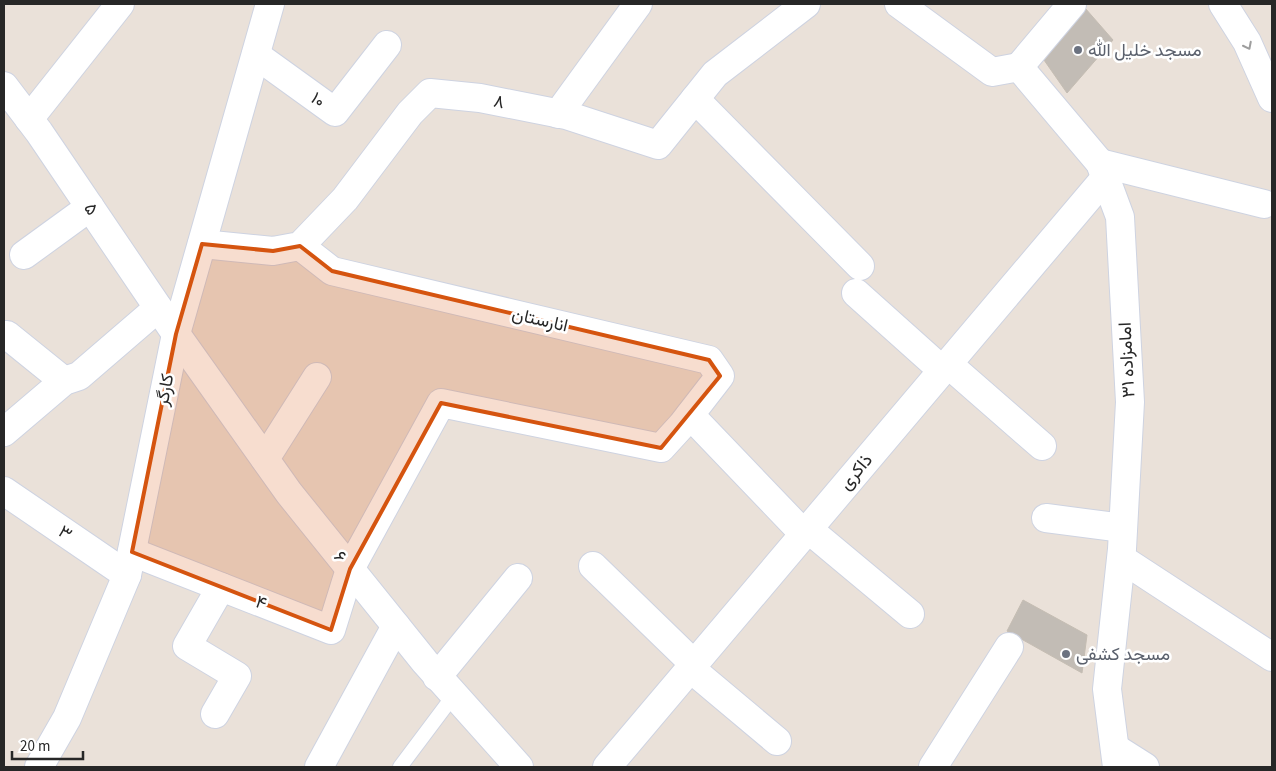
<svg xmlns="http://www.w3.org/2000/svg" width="1276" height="771" font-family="'Source Sans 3',Vazirmatn,sans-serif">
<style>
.building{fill:#c2bcb5;stroke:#c5bdb3}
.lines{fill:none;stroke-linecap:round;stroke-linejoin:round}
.service-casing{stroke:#ced3e1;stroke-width:16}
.minor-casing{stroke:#ced3e1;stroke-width:30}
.tertiary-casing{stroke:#ced3e1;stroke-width:30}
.secondary-casing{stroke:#ced3e1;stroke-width:30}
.service{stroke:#fff;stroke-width:14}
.minor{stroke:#fff;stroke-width:28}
.tertiary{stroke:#fff;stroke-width:28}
.secondary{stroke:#fff;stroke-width:28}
.oneway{stroke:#9e9e9e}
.marked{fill:#d5540f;fill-opacity:0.2;stroke:#d5540f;stroke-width:4;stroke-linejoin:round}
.worship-dot{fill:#6b7280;stroke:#fff;stroke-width:2}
.labels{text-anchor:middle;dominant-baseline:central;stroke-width:5;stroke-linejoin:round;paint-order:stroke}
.worship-label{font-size:18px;fill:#5b616d;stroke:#fff;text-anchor:start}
.street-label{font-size:18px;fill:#272727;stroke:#fff}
</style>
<rect width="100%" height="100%" fill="#eae1d9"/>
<g class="building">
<polygon points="1085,8 1113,40 1067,93 1044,60"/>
<polygon points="1023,600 1087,635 1082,673 1007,631"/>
</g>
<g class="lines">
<g class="service-casing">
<polyline id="service" points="400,767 454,695"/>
</g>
<g class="minor-casing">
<g id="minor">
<polyline points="899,4 992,72 1019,67"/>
<polyline points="256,55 335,112 387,45"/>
<polyline points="4,86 39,132 176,334"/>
<polyline points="695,99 860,266"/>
<polyline points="558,114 638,4"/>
<polyline points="29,119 120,4"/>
<polyline points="1100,163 1264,204"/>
<polyline points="202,244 273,251 300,246 345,199 410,113 430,93 480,98 566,115 658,145 715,74 806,4"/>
<polyline points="24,255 90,207"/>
<polyline points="856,293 942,370"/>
<polyline points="7,335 64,381"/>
<polyline points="948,364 1042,446"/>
<polyline points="690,415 804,534"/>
<polyline points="4,432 64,381 79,376 158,308"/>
<polyline points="265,459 317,377"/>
<polyline points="4,491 127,575"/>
<polyline points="1046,518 1123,528"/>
<polyline points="808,529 910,614"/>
<polyline points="132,552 331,630 350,569 441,403 661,448 682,425 720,376 709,360 332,271 300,246"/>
<polyline points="1122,559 1272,657"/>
<polyline points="593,566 694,664"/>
<polyline points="690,668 777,741"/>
<polyline points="437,677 518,578"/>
<polyline points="215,714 237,676 187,646 221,587"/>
<polyline points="1115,748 1145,767"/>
<polyline points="319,767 396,626"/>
<polyline points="607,767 1106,177"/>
<polyline points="933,767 1009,647"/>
</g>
</g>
<g class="tertiary-casing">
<g id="tertiary">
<polyline points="1072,4 1019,67 1100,163 1120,217 1130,402 1122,549 1107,689 1117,767"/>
<polyline points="176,334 289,493 425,662 519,767"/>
</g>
</g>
<g class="secondary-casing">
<g id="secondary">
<polyline points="1223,4 1247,42 1272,98"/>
<polyline points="39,767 67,718 127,575 176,334 270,4"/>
</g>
</g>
<use href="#service" class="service"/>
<use href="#minor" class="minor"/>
<use href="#tertiary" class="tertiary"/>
<use href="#secondary" class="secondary"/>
</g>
<defs><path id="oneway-chevron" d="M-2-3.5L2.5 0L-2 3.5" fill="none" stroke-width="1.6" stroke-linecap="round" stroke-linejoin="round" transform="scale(1.25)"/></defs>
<use class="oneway" href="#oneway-chevron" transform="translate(1248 46) rotate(63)"/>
<path class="marked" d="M 202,244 L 273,251 L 300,246 L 332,271 L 709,360 L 720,376 L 661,448 L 441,403 L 350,569 L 331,630 L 132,552 L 176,334 Z"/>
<g class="worship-dot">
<circle cx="1078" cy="50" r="5"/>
<circle cx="1066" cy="654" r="5"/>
</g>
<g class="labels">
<g class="worship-label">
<text x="1088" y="50">مسجد خلیل الله</text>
<text x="1076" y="654">مسجد کشفی</text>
</g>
<g class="street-label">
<text transform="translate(318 100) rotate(36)">۱۰</text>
<text transform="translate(499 102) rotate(12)">۸</text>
<text transform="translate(91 209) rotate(56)">۵</text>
<text transform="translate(540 320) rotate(13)">انارستان</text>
<text transform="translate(1127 360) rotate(-93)">امامزاده ۳۱</text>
<text transform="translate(165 390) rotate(-79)">کارگر</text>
<text transform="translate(856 472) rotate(-50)">ذاکری</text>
<text transform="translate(65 533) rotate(34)">۳</text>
<text transform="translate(340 557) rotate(51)">۶</text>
<text transform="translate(261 603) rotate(21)">۴</text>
</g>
</g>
<rect width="1276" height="771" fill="none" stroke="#272727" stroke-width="10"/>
<path d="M12 751v8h71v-8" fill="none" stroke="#272727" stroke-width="2.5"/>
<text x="20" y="751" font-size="15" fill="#272727" stroke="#ffffff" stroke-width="4" paint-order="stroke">20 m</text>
</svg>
